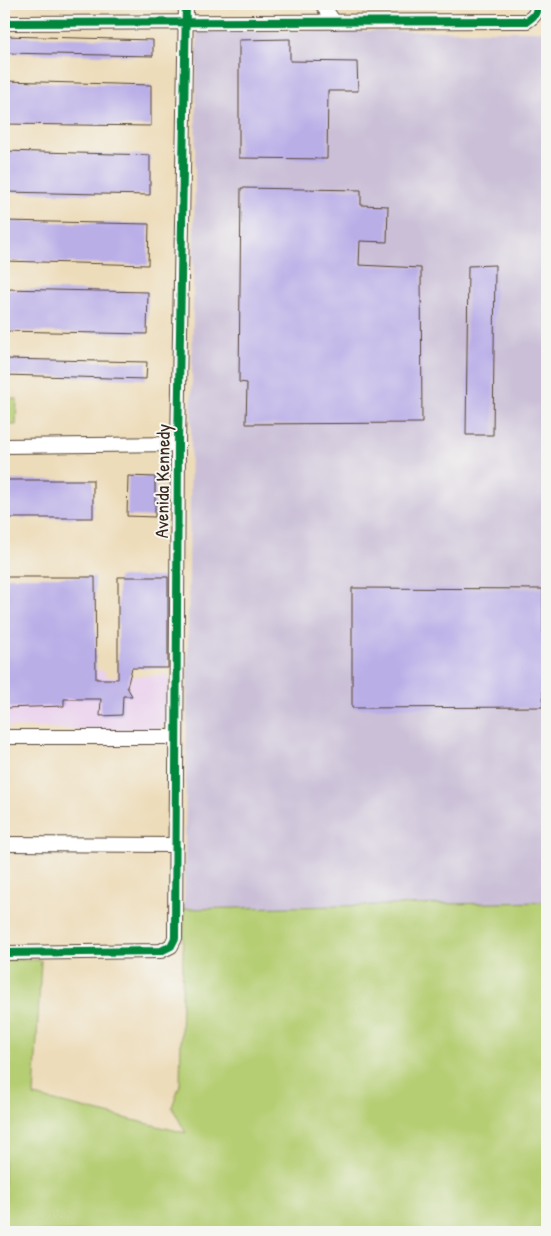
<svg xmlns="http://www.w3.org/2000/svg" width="551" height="1236" font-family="'Patrick Hand',sans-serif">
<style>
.built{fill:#ead1ed}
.industrial{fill:#cabfd7}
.green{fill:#b6ce73;stroke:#787c48}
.building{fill:#baaee7}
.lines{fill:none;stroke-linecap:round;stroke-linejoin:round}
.minor-casing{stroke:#564535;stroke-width:16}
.minor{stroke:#fff;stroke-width:14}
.cycleway-casing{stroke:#f6f6f2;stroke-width:11}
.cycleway{stroke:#00873e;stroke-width:8}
.labels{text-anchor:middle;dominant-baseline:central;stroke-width:4;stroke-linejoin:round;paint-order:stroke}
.street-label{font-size:19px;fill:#3b2a1e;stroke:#f6f6f2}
</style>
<rect width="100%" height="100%" fill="#f6f6f2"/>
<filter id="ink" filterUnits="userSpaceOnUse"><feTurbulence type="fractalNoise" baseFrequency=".02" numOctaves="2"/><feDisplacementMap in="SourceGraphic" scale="10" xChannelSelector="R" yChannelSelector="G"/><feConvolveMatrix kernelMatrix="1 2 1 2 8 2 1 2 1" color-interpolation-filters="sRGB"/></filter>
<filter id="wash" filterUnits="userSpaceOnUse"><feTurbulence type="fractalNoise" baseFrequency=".0096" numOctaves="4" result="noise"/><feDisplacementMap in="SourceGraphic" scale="20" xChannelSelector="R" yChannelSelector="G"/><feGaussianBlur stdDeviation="1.12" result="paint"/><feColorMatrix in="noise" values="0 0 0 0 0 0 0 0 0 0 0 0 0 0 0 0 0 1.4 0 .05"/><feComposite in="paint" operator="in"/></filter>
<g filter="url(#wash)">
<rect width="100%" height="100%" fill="#eddcb9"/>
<polygon class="built" points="4,670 102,670 108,677 169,675 169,719 161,728 152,731 4,727"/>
<g class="industrial">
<polygon points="35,4 175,4 171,7 166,8 35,5"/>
<polygon points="197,31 545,31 547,299 547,902 184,909"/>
</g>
<g class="green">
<polygon points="4,398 17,399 16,425 4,425"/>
<polygon points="547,902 547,1232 4,1232 4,960 41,960 34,1096 186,1133 172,1107 180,1084 184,909"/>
</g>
<g id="blocks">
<g class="building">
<polygon points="4,36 153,40 153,56 4,53"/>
<polygon points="290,39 290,61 357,62 358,91 328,91 327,159 239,158 239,40"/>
<polygon points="4,81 151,85 151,126 4,124"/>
<polygon points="4,151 150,155 150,195 4,192"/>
<polygon points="241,188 361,190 361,205 388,206 387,242 360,241 359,265 421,268 422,423 246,424 247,383 239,382"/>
<polygon points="4,221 149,224 148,265 4,261"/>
<polygon points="495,265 493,435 466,435 468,266"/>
<polygon points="4,289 148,292 147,334 4,331"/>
<polygon points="4,359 147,362 146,379 4,375"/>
<polygon points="128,476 155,477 155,517 127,516"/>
<rect x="4" y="480" width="89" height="38"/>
<polygon points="4,577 95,577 96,679 118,679 118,577 168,577 168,668 132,668 127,687 132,696 123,696 122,715 100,716 101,699 64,699 64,706 4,708"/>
<polygon points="352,588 543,589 543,707 352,708"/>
</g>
</g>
</g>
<g filter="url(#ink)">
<use href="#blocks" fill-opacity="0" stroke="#564535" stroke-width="1"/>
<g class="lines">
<g class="minor-casing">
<g id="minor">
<polyline points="322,4 334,22"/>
<path d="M 4,23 L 527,21 C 535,16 537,13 537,4"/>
<polyline points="4,446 178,444"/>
<polyline points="4,737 176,737"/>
<polyline points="4,844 176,845"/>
<polyline points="4,953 161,951 171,946 175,938 178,444 186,4"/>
</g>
</g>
<use href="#minor" class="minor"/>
<g class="cycleway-casing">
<g id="cycleway">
<path d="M 4,23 L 527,21 C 535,16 537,13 537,4"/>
<polyline points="4,953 161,951 171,946 175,938 178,444 186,4"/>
</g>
</g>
<use href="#cycleway" class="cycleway"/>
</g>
</g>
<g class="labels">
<g class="street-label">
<text transform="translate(162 481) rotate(-89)">Avenida Kennedy</text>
</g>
</g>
<rect width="551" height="1236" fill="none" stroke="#f6f6f2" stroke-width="20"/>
</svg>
